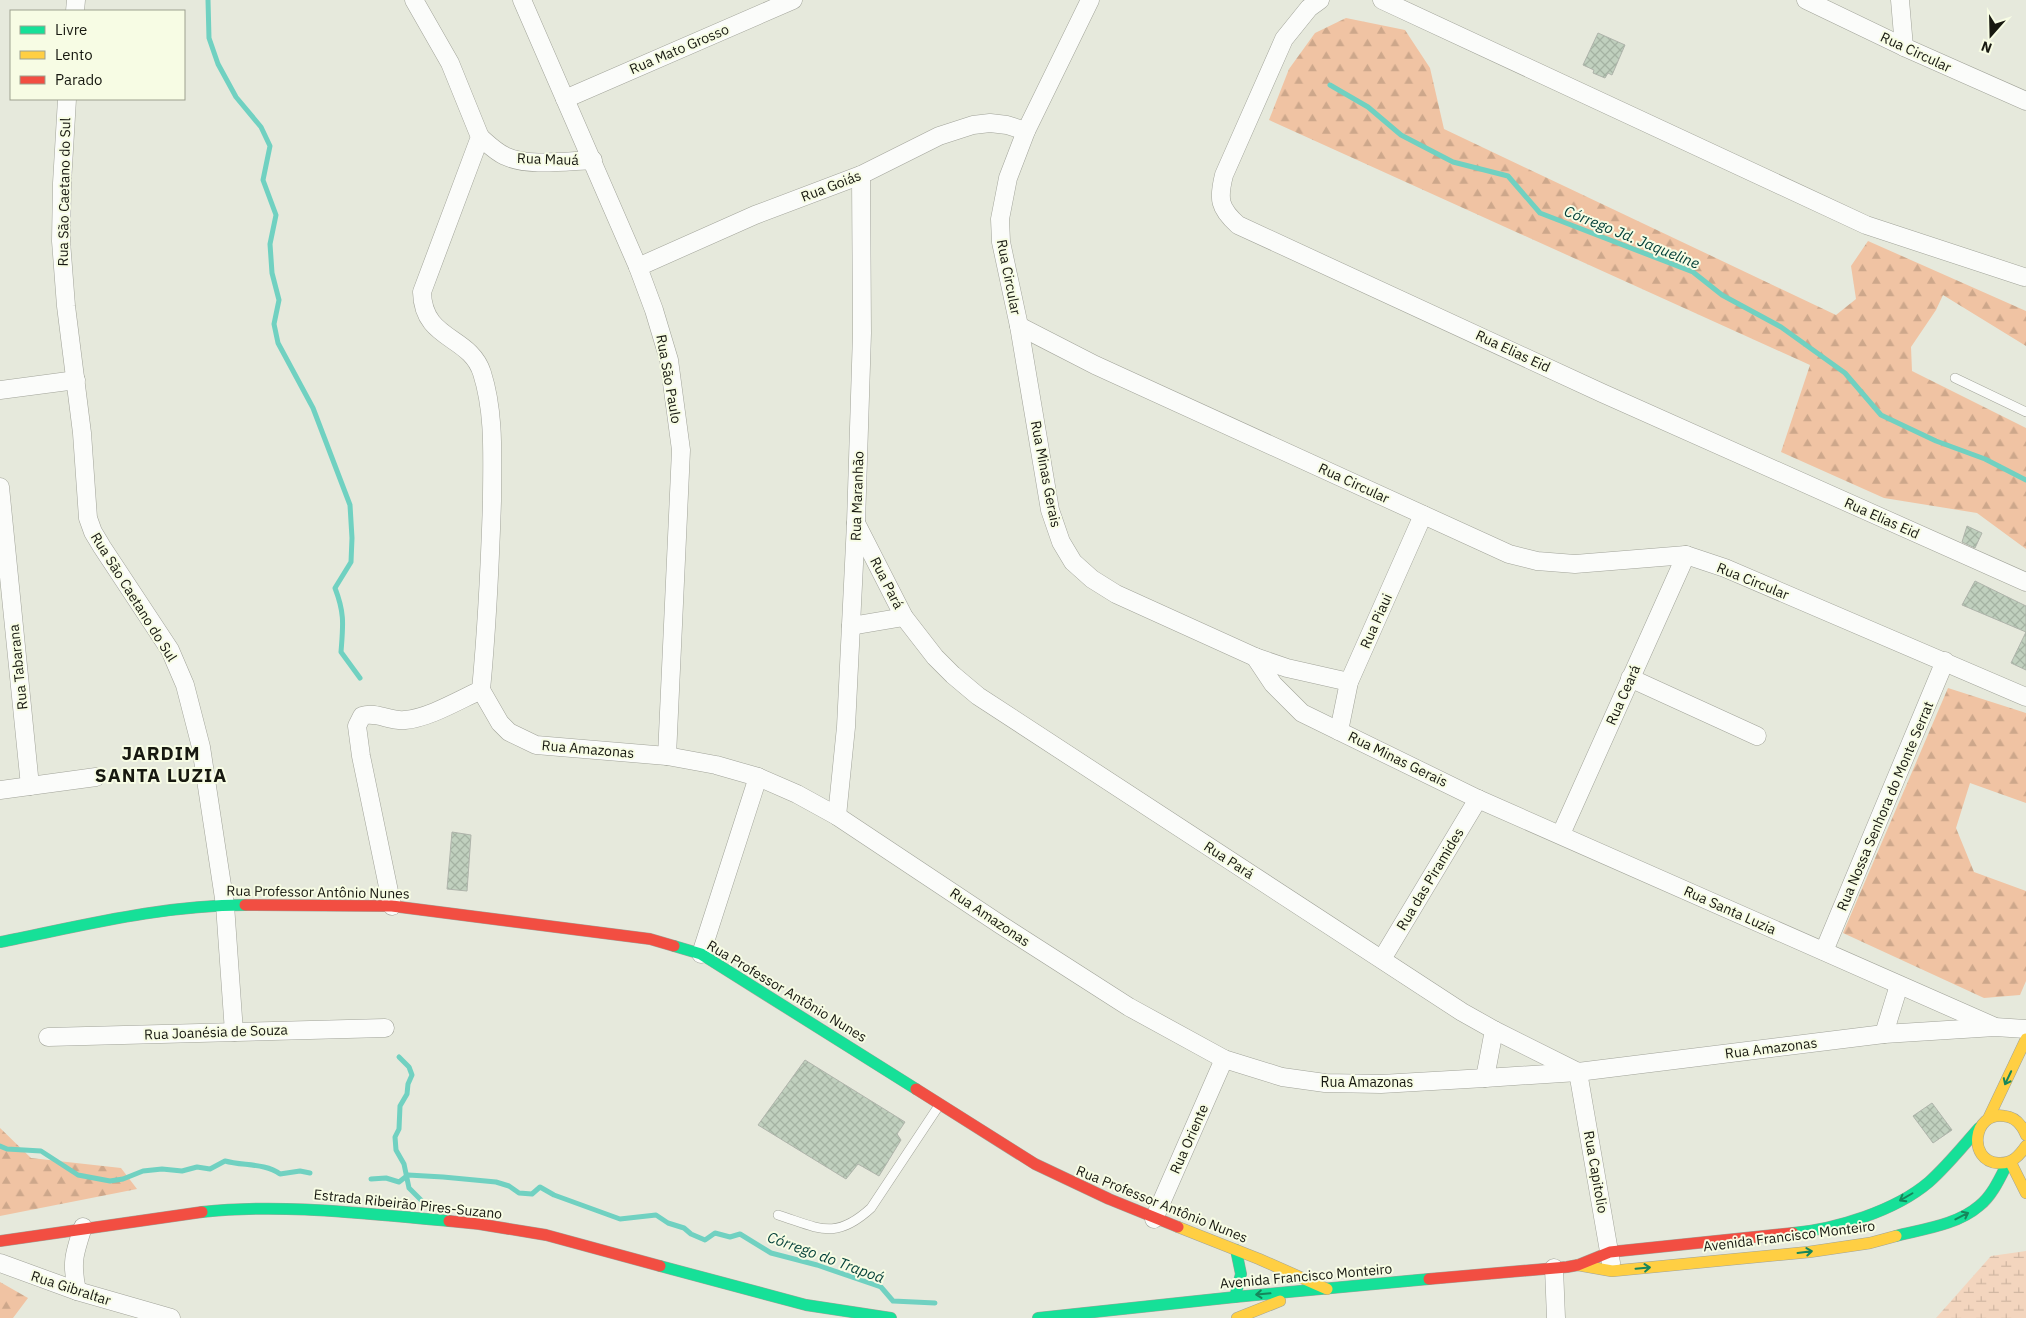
<svg xmlns="http://www.w3.org/2000/svg" width="2026" height="1318" font-family="'IBM Plex Sans',sans-serif">
<style>
.forest{fill:url(#forest-firs)}
.wetland{fill:url(#wetland-marsh)}
.lines{fill:none;stroke-linecap:round;stroke-linejoin:round}
.stream{stroke:#70d1c1;stroke-width:5}
.building{fill:url(#building-cross-hatch);stroke:#afb4ab}
.lane-casing{stroke:#a1a399;stroke-width:10}
.street-casing{stroke:#a1a399;stroke-width:19}
.fast-casing{stroke:#a1a399;stroke-width:12}
.slow-casing{stroke:#a1a399;stroke-width:12}
.jam-casing{stroke:#a1a399;stroke-width:12}
.lane{stroke:#fbfcfa;stroke-width:9}
.street{stroke:#fbfcfa;stroke-width:18}
.fast{stroke:#16e098;stroke-width:11}
.slow{stroke:#ffcf43;stroke-width:11}
.jam{stroke:#f24e42;stroke-width:11}
.oneway{stroke:#16865b}
.labels{text-anchor:middle;dominant-baseline:central;stroke-width:4;stroke-linejoin:round;paint-order:stroke}
.street-label{font-size:14px;fill:#171810;stroke:#f7fce4}
.water-label{font-size:15px;font-style:italic;fill:#003e37;stroke:#f7fce4}
.district-label{font-size:19px;font-weight:bold;letter-spacing:1px;fill:#171810;stroke:#f7fce4}
</style>
<defs>
<pattern id="forest-firs" width="22" height="20" patternUnits="userSpaceOnUse" patternTransform="scale(1.25)"><rect width="22" height="20" fill="#f0c3a3"/><path d="M5 1l3.5 6h-7zM16 11l3.5 6h-7z" fill="#cda78b"/></pattern>
<pattern id="wetland-marsh" width="20" height="14" patternUnits="userSpaceOnUse" patternTransform="scale(1.25)"><rect width="20" height="14" fill="#f3d5be"/><path d="M1 5h8M5 5V1M11 12h8M15 12V8" fill="none" stroke="#d0b6a2"/></pattern>
<pattern id="building-cross-hatch" width="8" height="8" patternUnits="userSpaceOnUse" patternTransform="scale(1.25)"><rect width="8" height="8" fill="#c0d0be"/><path d="M0 0l8 8M0 8l8-8" fill="none" stroke="#a4b2a2"/></pattern>
</defs>
<rect width="100%" height="100%" fill="#e6e9dc"/>
<g class="forest">
<polygon points="1346,18 1405,30 1430,68 1444,129 1836,315 1856,299 1851,266 1868,241 2026,311 2026,346 1943,295 1936,310 1911,347 1912,371 2026,428 2026,549 1977,513 1884,498 1781,452 1810,365 1269,120 1289,69 1315,33"/>
<polygon points="1948,688 2026,713 2026,803 1970,783 1956,828 1974,872 2026,891 2026,981 2020,995 1984,998 1843,933"/>
<polygon points="0,1128 31,1158 121,1168 137,1189 0,1216"/>
<polygon points="0,1282 28,1298 13,1318 0,1318"/>
</g>
<polygon class="wetland" points="2026,1251 2026,1318 1936,1318 1991,1256"/>
<g class="lines">
<g class="stream">
<path d="M 208,0 L 209,38 L 218,64 L 236,97 L 261,127 L 270,146 L 263,180 L 276,215 L 270,244 L 272,273 L 279,300 L 274,324 L 278,343 L 313,408 L 350,505 L 352,538 L 351,562 L 335,588 C 345,614 343,625 341,652 L 360,678"/>
<polyline points="1330,85 1368,107 1401,135 1453,162 1508,176 1540,213 1693,272 1722,295 1781,327 1845,373 1881,415 1936,441 1985,459 2026,480"/>
<polyline points="399,1057 409,1067 412,1075 408,1084 407,1094 400,1106 399,1129 395,1137 396,1150 404,1164 409,1188 422,1201"/>
<path d="M 0,1146 L 7,1149 L 41,1151 L 78,1175 L 110,1181 L 123,1179 L 143,1171 L 162,1169 L 182,1171 L 197,1167 L 210,1169 L 225,1161 C 243,1166 265,1163 280,1174 L 300,1171 L 310,1173"/>
<polyline points="371,1179 386,1178 399,1182 408,1175 443,1177 496,1182 509,1186 519,1193 532,1194 540,1187 554,1195 620,1219 656,1215 668,1223 684,1228 691,1234 705,1240 715,1233 730,1237 740,1234 771,1253 817,1265 881,1287 893,1301 935,1303"/>
</g>
</g>
<g class="building">
<polygon points="1598,33 1625,45 1612,75 1608,73 1605,78 1593,73 1594,70 1583,65"/>
<polygon points="1967,526 1982,533 1975,548 1962,542"/>
<polygon points="1975,581 2026,606 2026,632 1962,605"/>
<polygon points="2026,632 2026,670 2011,663"/>
<polygon points="452,832 471,835 467,891 447,889"/>
<polygon points="805,1060 905,1122 897,1134 901,1140 879,1176 858,1164 846,1179 758,1125"/>
<polygon points="1932,1103 1952,1130 1933,1143 1913,1116"/>
</g>
<g class="lines">
<g class="lane-casing">
<g id="lane">
<polyline points="1955,378 2026,412"/>
<path d="M 778,1215 C 819,1228 835,1241 871,1208 L 940,1104"/>
</g>
</g>
<g class="street-casing">
<g id="street">
<path d="M 414,0 L 450,63 L 480,137 L 422,292 C 423,341 470,335 482,373 C 495,414 492,458 492,501 C 490,564 487,627 481,690"/>
<polyline points="522,0 638,267 654,310 669,360 681,450 667,756"/>
<polyline points="1090,0 1026,131 1008,178 1000,219 1001,242 1019,326 1050,510 1061,542 1073,562 1092,579 1116,594 1255,657 1273,684 1302,713 1478,799 1993,1026"/>
<path d="M 1320,0 L 1309,8 L 1284,39 L 1224,175 C 1218,199 1219,208 1238,225 L 1602,393 L 2026,582"/>
<polyline points="1382,0 1866,225 2024,277"/>
<polyline points="1806,0 1904,47 2026,101"/>
<polyline points="1900,0 1904,47"/>
<polyline points="75,11 76,0"/>
<polyline points="67,99 62,183 61,241 66,306 82,433 88,518 93,532 102,547 170,650 185,685 201,747 225,905 234,1032"/>
<polyline points="565,99 793,0"/>
<path d="M 480,137 C 488,144 496,152 505,156 C 528,167 567,161 593,160"/>
<polyline points="638,267 755,215 861,175 939,136 973,125 990,123 1007,125 1026,131"/>
<polyline points="1019,326 1095,365 1509,554 1537,561 1575,564 1686,555 1725,568 2026,697"/>
<polyline points="0,390 76,380"/>
<polyline points="0,487 30,786"/>
<polyline points="856,523 904,617 935,657 953,675 978,696 1462,1012 1494,1030 1578,1072 1611,1263"/>
<polyline points="851,626 904,617"/>
<polyline points="1255,657 1287,668 1349,682"/>
<polyline points="1630,678 1757,736"/>
<polyline points="481,690 500,723 509,732 536,745 667,756 716,765 758,777 797,794 837,816 1001,925 1129,1007 1224,1059 1282,1077 1325,1083 1381,1084 1485,1078 1578,1072 1884,1034 1995,1027 2026,1029"/>
<polyline points="1339,731 1349,682 1423,515"/>
<polyline points="0,790 96,777"/>
<polyline points="837,816 846,727 856,523 862,333 861,175"/>
<polyline points="1561,834 1686,555"/>
<path d="M 392,906 L 361,756 L 357,726 L 362,716 C 376,711 391,722 405,720 C 429,718 459,700 481,690"/>
<polyline points="1824,951 1945,661"/>
<polyline points="701,954 758,777"/>
<polyline points="1382,959 1478,799"/>
<polyline points="1884,1034 1899,985"/>
<polyline points="48,1037 385,1028"/>
<polyline points="1485,1078 1494,1030"/>
<polyline points="1154,1219 1224,1059"/>
<polyline points="0,1263 77,1291 171,1318"/>
<polyline points="1554,1268 1556,1318"/>
<path d="M 77,1291 C 71,1263 74,1254 83,1227"/>
</g>
</g>
<g class="fast-casing">
<g id="fast">
<path d="M 0,942 C 81,926 162,905 245,905"/>
<polyline points="674,946 701,954 916,1089"/>
<path d="M 202,1212 C 284,1203 367,1214 449,1221"/>
<path d="M 1793,1233 C 1836,1229 1895,1211 1929,1182 C 1947,1166 1963,1146 1979,1128"/>
<path d="M 1896,1236 C 1923,1229 1957,1225 1979,1206 C 1992,1196 2000,1178 2007,1164"/>
<polyline points="660,1266 806,1305 891,1318"/>
<polyline points="1235,1297 1241,1274 1236,1250"/>
<polyline points="1038,1318 1235,1297 1429,1279"/>
</g>
</g>
<g class="slow-casing">
<g id="slow">
<polyline points="1989,1117 2026,1039"/>
<path d="M 2026,1135 C 2022,1125 2016,1117 2004,1116 C 1973,1111 1967,1161 1998,1163 C 2012,1164 2019,1156 2026,1146"/>
<polyline points="2011,1163 2026,1193"/>
<polyline points="1178,1227 1259,1259 1327,1289"/>
<polyline points="1578,1265 1612,1271 1809,1252 1870,1243 1896,1236"/>
<polyline points="1237,1318 1280,1301"/>
</g>
</g>
<g class="jam-casing">
<g id="jam">
<polyline points="245,905 392,906 650,939 674,946"/>
<polyline points="916,1089 1035,1164 1109,1199 1178,1227"/>
<polyline points="449,1221 479,1224 546,1235 660,1266"/>
<polyline points="0,1241 202,1212"/>
<polyline points="1429,1279 1567,1267 1578,1265 1610,1252 1793,1233"/>
</g>
</g>
<use href="#lane" class="lane"/>
<use href="#street" class="street"/>
<use href="#fast" class="fast"/>
<use href="#slow" class="slow"/>
<use href="#jam" class="jam"/>
</g>
<defs><path id="oneway-shaft" d="M-6 0H5M1.5-3L5.5 0L1.5 3" fill="none" stroke-width="1.6" stroke-linecap="round" stroke-linejoin="round" transform="scale(1.25)"/></defs>
<g class="oneway">
<use href="#oneway-shaft" transform="translate(2008 1078) rotate(115)"/>
<use href="#oneway-shaft" transform="translate(1906 1197) rotate(150)"/>
<use href="#oneway-shaft" transform="translate(1962 1216) rotate(-27)"/>
<use href="#oneway-shaft" transform="translate(1805 1252) rotate(-7)"/>
<use href="#oneway-shaft" transform="translate(1643 1268) rotate(-5)"/>
<use href="#oneway-shaft" transform="translate(1263 1294) rotate(175)"/>
</g>
<g class="labels">
<g class="street-label">
<text transform="translate(679 49) rotate(-23)">Rua Mato Grosso</text>
<text transform="translate(1916 52) rotate(25)">Rua Circular</text>
<text transform="translate(548 159) rotate(2)">Rua Mauá</text>
<text transform="translate(831 186) rotate(-21)">Rua Goiás</text>
<text transform="translate(64 192) rotate(-89)">Rua São Caetano do Sul</text>
<text transform="translate(1009 277) rotate(79)">Rua Circular</text>
<text transform="translate(1513 351) rotate(25)">Rua Elias Eid</text>
<text transform="translate(669 379) rotate(80)">Rua São Paulo</text>
<text transform="translate(1046 474) rotate(79)">Rua Minas Gerais</text>
<text transform="translate(1354 483) rotate(25)">Rua Circular</text>
<text transform="translate(857 496) rotate(-88)">Rua Maranhão</text>
<text transform="translate(1882 518) rotate(24)">Rua Elias Eid</text>
<text transform="translate(1753 581) rotate(22)">Rua Circular</text>
<text transform="translate(887 583) rotate(63)">Rua Pará</text>
<text transform="translate(134 597) rotate(58)">Rua São Caetano do Sul</text>
<text transform="translate(1376 621) rotate(-66)">Rua Piaui</text>
<text transform="translate(18 667) rotate(-96)">Rua Tabarana</text>
<text transform="translate(1623 695) rotate(-66)">Rua Ceará</text>
<text transform="translate(588 749) rotate(5)">Rua Amazonas</text>
<text transform="translate(1398 759) rotate(26)">Rua Minas Gerais</text>
<text transform="translate(1885 806) rotate(-67)">Rua Nossa Senhora do Monte Serrat</text>
<text transform="translate(1229 860) rotate(33)">Rua Pará</text>
<text transform="translate(1430 879) rotate(-59)">Rua das Piramides</text>
<text transform="translate(318 892) rotate(1)">Rua Professor Antônio Nunes</text>
<text transform="translate(1730 910) rotate(24)">Rua Santa Luzia</text>
<text transform="translate(990 917) rotate(34)">Rua Amazonas</text>
<text transform="translate(787 991) rotate(31)">Rua Professor Antônio Nunes</text>
<text transform="translate(216 1032) rotate(-2)">Rua Joanésia de Souza</text>
<text transform="translate(1771 1048) rotate(-7)">Rua Amazonas</text>
<text x="1367" y="1082">Rua Amazonas</text>
<text transform="translate(1189 1139) rotate(-66)">Rua Oriente</text>
<text transform="translate(1596 1172) rotate(80)">Rua Capitolio</text>
<text transform="translate(408 1204) rotate(6)">Estrada Ribeirão Pires-Suzano</text>
<text transform="translate(1162 1204) rotate(22)">Rua Professor Antônio Nunes</text>
<text transform="translate(1789 1236) rotate(-7)">Avenida Francisco Monteiro</text>
<text transform="translate(1306 1276) rotate(-5)">Avenida Francisco Monteiro</text>
<text transform="translate(71 1288) rotate(18)">Rua Gibraltar</text>
</g>
<g class="water-label">
<text transform="translate(1632 237) rotate(22)">Córrego Jd. Jaqueline</text>
<text transform="translate(826 1257) rotate(20)">Córrego do Trapoá</text>
</g>
<g class="district-label">
<text x="161" y="753">JARDIM<tspan x="161" dy="22">SANTA LUZIA</tspan></text>
</g>
</g>
<rect x="10" y="10" width="175" height="90" fill="#f7fce4" stroke="#9da18f"/>
<rect x="20" y="26" width="25" height="8" fill="#16e098" stroke="#9da18f"/>
<text x="55" y="35" font-size="15" fill="#171810">Livre</text>
<rect x="20" y="51" width="25" height="8" fill="#ffcf43" stroke="#9da18f"/>
<text x="55" y="60" font-size="15" fill="#171810">Lento</text>
<rect x="20" y="76" width="25" height="8" fill="#f24e42" stroke="#9da18f"/>
<text x="55" y="85" font-size="15" fill="#171810">Parado</text>
<g transform="translate(1991 35) rotate(200)" stroke="#f7fce4" stroke-width="4" paint-order="stroke">
<path d="M0-4L9 19L0 12L-9 19Z" fill="#171810"/>
<text y="-8" font-size="14" font-weight="bold" text-anchor="middle" fill="#171810">N</text>
</g>
</svg>
